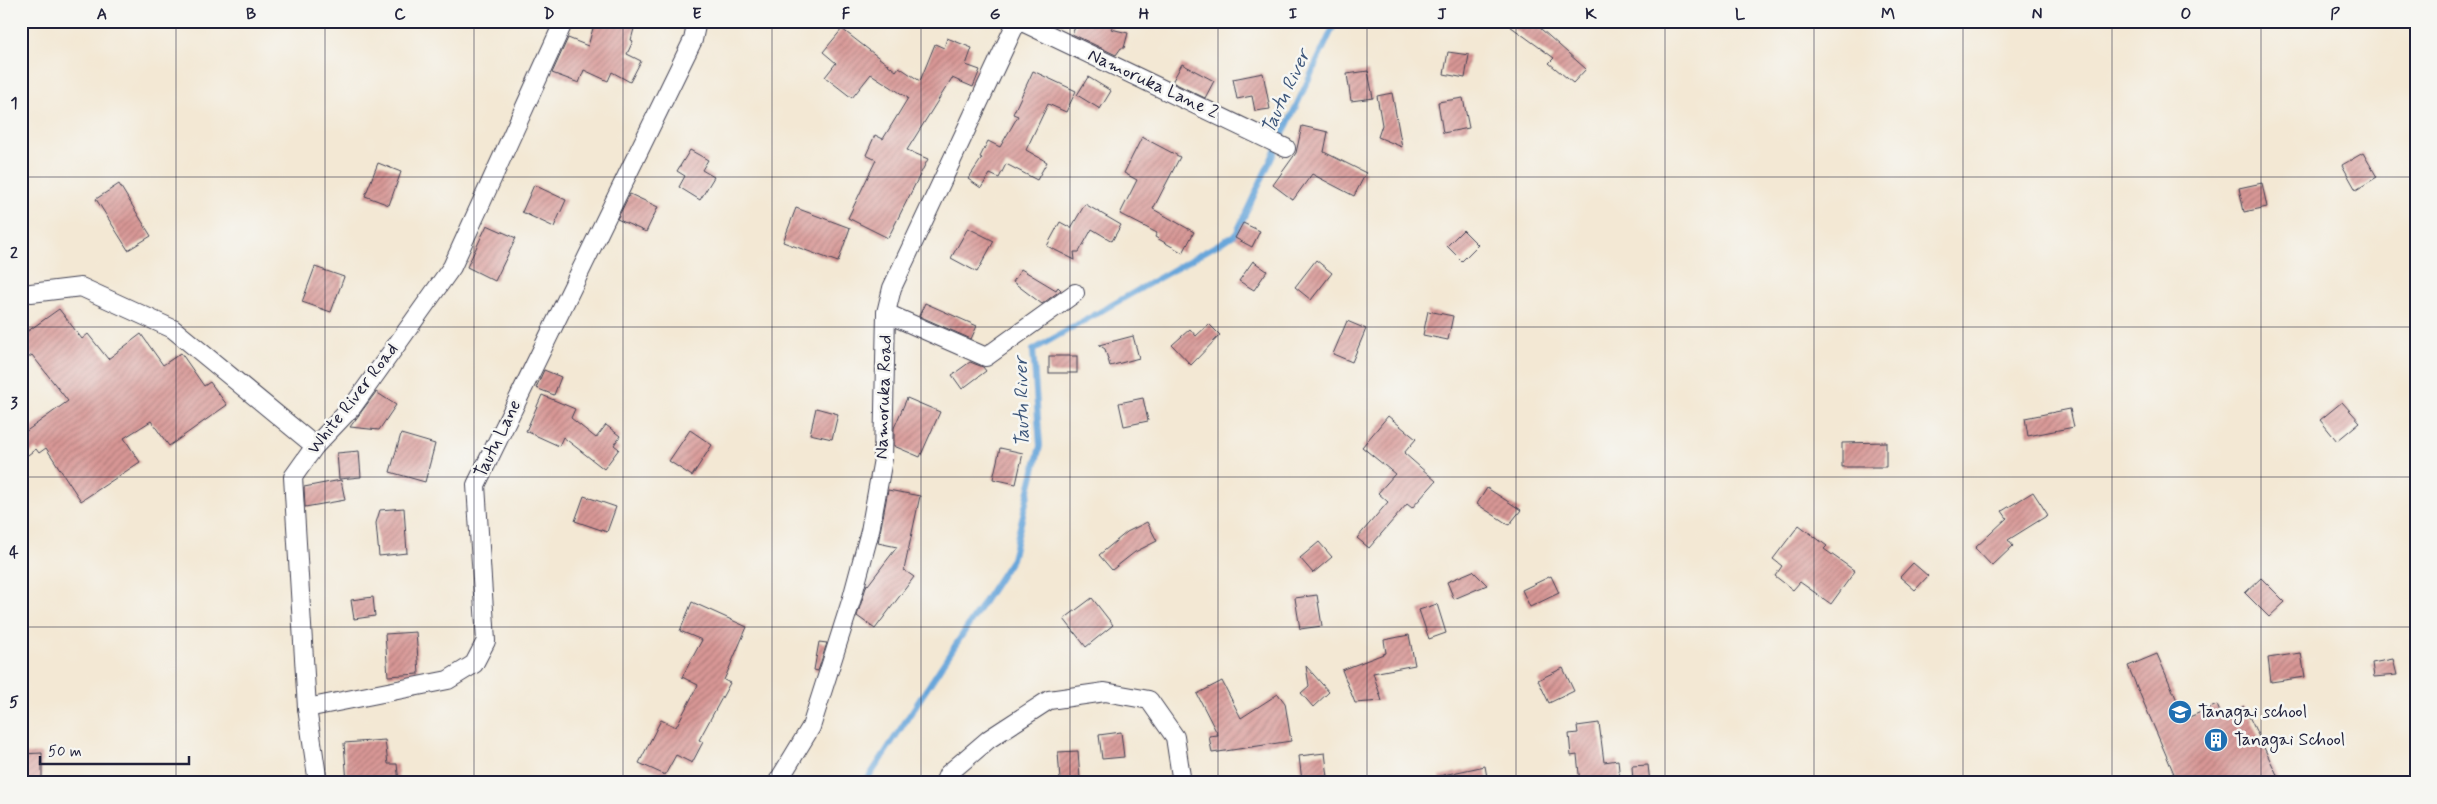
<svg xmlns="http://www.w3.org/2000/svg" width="2437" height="804" font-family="Mynerve,sans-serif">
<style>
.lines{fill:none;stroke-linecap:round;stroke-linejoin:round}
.stream{stroke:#68a6da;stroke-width:6}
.building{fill:url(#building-hatch)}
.minor-casing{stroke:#414052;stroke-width:20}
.minor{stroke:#fff;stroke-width:18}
.grid{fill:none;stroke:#22223b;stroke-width:1;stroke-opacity:0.55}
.labels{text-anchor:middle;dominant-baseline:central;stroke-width:5;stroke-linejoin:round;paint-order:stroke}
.street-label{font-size:18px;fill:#22223b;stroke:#f6f6f2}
.poi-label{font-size:18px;fill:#22223b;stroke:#f6f6f2;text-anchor:start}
.water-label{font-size:19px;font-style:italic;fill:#3e577b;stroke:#f6f6f2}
.neatline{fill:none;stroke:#22223b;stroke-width:2}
.grid-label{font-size:16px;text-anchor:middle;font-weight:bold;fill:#22223b}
</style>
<defs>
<pattern id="building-hatch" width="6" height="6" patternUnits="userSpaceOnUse" patternTransform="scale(1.25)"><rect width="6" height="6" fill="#d89795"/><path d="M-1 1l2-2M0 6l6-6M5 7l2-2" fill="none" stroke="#af7b7b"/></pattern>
</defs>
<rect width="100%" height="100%" fill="#f6f6f2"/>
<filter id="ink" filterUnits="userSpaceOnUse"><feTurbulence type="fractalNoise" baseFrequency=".02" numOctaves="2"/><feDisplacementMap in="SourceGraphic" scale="10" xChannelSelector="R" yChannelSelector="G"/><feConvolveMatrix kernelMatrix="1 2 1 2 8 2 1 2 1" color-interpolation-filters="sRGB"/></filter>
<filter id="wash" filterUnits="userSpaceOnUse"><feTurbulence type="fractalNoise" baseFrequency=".0096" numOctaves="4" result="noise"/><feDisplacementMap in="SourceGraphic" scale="20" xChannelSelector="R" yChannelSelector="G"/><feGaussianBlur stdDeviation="1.12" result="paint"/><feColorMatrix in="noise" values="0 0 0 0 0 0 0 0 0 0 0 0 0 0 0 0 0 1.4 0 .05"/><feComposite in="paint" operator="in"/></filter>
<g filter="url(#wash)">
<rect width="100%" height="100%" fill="#f3e8d4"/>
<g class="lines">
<polyline class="stream" points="865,783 1012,559 1040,446 1033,350 1236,234 1336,21"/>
</g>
<g id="blocks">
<g class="building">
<polygon points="595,21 636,21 631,40 633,41 627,54 641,61 630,82 612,72 608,81 584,70 579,83 552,73 568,38 588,46"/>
<polygon points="1078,21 1115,21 1111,29 1128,33 1124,48 1121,48 1116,55 1072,34"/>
<polygon points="1503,21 1532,21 1586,69 1573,83 1549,63 1554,58"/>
<polygon points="842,29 896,71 899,67 920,81 935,44 944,48 947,38 972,48 966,65 980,70 973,87 952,78 907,150 928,159 888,238 848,218 876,160 866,155 875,135 883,139 908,98 871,74 852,98 825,77 836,63 823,52"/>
<polygon points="1448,52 1469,55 1465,78 1444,74"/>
<polygon points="1182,64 1214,81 1205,98 1172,82"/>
<polygon points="1033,71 1076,91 1066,112 1048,104 1026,150 1047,162 1037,180 1006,164 999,178 990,174 981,188 968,179 982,158 980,157 988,141 1000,147 1018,116 1013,114"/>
<polygon points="1368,71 1373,98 1351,101 1347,74"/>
<polygon points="1263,73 1270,109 1255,111 1252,96 1237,99 1233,79"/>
<polygon points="1088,77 1111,91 1100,109 1077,95"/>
<polygon points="1392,93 1402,147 1378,137 1382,125 1377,96"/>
<polygon points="1463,98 1469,128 1443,133 1438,102"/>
<polygon points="1302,126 1328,132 1324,152 1366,173 1354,196 1312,174 1293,200 1273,185 1296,153"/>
<polygon points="1142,137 1180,157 1153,209 1194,232 1183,253 1155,237 1157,233 1120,214 1137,180 1124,173"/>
<polygon points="690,150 708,160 702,170 714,177 700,200 679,187 685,176 677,171"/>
<polygon points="2363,153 2377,177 2356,190 2342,165"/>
<polygon points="378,163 401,172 389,205 365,196"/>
<polygon points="2262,183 2267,207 2244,212 2239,188"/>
<polygon points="119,184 151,236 128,250 96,199"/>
<polygon points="534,185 566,200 554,227 522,212"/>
<polygon points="630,194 658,207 646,232 617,219"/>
<polygon points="1085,204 1121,225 1112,241 1092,229 1079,252 1074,252 1075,260 1047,246 1060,222 1071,228"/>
<polygon points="796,208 850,228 838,262 783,242"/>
<polygon points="1243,223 1260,231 1252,247 1235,238"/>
<polygon points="487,225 516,238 495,281 467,267"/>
<polygon points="968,228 994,241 977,272 951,258"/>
<polygon points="1463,230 1478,245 1462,261 1447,246"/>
<polygon points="1316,260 1332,273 1311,300 1295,287"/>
<polygon points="1253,261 1267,271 1254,290 1239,281"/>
<polygon points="315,267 344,277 331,312 302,302"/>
<polygon points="1021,269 1056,290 1058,287 1061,290 1042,304 1013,282"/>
<polygon points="925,303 977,326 971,339 919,316"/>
<polygon points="59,309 82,339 88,334 108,359 141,334 163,365 181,353 204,386 210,382 227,405 169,446 151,421 124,438 140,462 81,501 46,448 39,453 36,449 21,460 21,435 68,401 32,355 21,363 21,336"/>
<polygon points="1428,311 1453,316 1448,340 1423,335"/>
<polygon points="1347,321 1366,329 1352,362 1333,354"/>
<polygon points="1209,324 1220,335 1191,365 1172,345 1190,329 1196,336"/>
<polygon points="1133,336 1139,358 1110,366 1105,349 1099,345"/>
<rect x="1049" y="356" width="28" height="17"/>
<polygon points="970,362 983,367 986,371 962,389 952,375"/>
<polygon points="544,370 561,377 554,395 536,388"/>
<polygon points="376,392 396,405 379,430 350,427"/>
<polygon points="542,395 575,409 571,418 596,438 606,425 620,436 614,445 619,449 604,469 563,437 559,446 526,431"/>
<polygon points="907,398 940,412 920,457 894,446 894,428"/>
<polygon points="1143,398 1148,421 1124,426 1119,403"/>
<polygon points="2342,402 2360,422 2337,441 2320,420"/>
<polygon points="816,408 838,414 832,439 810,434"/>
<polygon points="2070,409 2074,427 2028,436 2025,418"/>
<polygon points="1388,416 1416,439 1404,453 1436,481 1412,508 1407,504 1369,548 1357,538 1388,502 1378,493 1395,474 1362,447"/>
<polygon points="690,430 712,445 692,476 669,461"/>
<polygon points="401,434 435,444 425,482 390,472"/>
<polygon points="1886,442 1886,467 1842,467 1842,443"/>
<polygon points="1000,448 1023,453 1016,484 993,479"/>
<polygon points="359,451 361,477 339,479 337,453"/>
<polygon points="341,480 345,500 305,507 304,487"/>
<polygon points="1487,488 1521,510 1509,525 1477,504"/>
<polygon points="888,490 920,496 904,570 914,577 875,629 857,616 867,584 868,585 897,547 878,543"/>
<polygon points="2033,492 2048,515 2008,540 2013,546 1992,566 1975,548 2007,518 2002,511"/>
<polygon points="584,496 616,507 607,532 575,521"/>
<polygon points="404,508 407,553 379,556 376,523 380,510"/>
<polygon points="1147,522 1157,541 1135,552 1112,570 1099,555 1127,532"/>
<polygon points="1799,525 1827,546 1824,549 1855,571 1831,604 1800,582 1793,590 1775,576 1782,566 1773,559"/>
<polygon points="1319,542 1332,557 1313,573 1300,558"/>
<polygon points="1913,563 1928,576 1915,590 1900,577"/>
<polygon points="1473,571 1487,585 1454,599 1447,582"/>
<polygon points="1551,576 1559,593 1530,607 1522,590"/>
<polygon points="2261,578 2285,602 2269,617 2245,593"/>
<polygon points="1317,595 1322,626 1300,629 1295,598"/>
<polygon points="373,597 375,616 354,619 351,600"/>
<polygon points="1092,598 1113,625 1086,647 1064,619"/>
<polygon points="692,602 747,627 724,680 730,683 699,740 703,742 692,763 676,755 665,775 639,763 661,720 676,727 698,685 682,677 702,640 680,631"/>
<polygon points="1437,604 1446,633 1429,639 1419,610"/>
<polygon points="416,632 419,674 388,676 385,634"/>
<polygon points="1409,635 1415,665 1373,673 1382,701 1355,703 1342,670 1386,653 1384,640"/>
<polygon points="819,642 827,643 818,671 814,670"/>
<polygon points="2301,653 2305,677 2271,682 2268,658"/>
<polygon points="2157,654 2185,719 2217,705 2222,717 2244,706 2281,783 2178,783 2128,666"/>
<polygon points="2393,659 2397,675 2374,677 2372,663"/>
<polygon points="1306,666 1329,692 1313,707 1301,693 1309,686"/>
<polygon points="1563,668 1574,691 1549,703 1538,680"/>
<polygon points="1222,681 1241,718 1278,694 1285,703 1291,741 1212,753 1209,736 1218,735 1197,694"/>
<polygon points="1599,723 1604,762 1618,760 1620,781 1580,783 1577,755 1571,756 1569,734 1578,733 1577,726"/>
<polygon points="1121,732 1124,757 1102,759 1099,735"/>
<polygon points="385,740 388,764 397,764 399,783 347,783 344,743"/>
<polygon points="1078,751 1080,779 1060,780 1058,752"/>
<polygon points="42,753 42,783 21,783 21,754"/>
<polygon points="1325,753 1328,777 1302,781 1299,756"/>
<polygon points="1648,765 1650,783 1633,783 1632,766"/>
<polygon points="1485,766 1488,783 1440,783 1439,776"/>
</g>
</g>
</g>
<g filter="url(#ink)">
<use href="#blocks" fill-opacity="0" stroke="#414052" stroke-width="1"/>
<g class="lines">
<g class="minor-casing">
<g id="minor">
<polyline points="1020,21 1286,148"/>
<polyline points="31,293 81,287 173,329 315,446"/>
<polyline points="886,313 986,357 1075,293"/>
<polyline points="307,708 448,680 474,664 486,641 476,485 693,40 697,21"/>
<polyline points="318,783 307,708 293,477 315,446 353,406 452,267 564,21"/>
<polyline points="777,783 811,727 852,598 870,531 883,459 886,313 892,288 1017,21"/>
<polyline points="944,783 948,774 989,739 1049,700 1105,692 1149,700 1175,737 1182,783"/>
</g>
</g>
<use href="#minor" class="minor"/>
</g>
</g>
<path class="grid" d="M 176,21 L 176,783M 325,21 L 325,783M 474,21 L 474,783M 623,21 L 623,783M 772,21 L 772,783M 921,21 L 921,783M 1070,21 L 1070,783M 1218,21 L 1218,783M 1367,21 L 1367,783M 1516,21 L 1516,783M 1665,21 L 1665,783M 1814,21 L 1814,783M 1963,21 L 1963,783M 2112,21 L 2112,783M 2261,21 L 2261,783M 21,177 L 2416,177M 21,327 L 2416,327M 21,477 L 2416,477M 21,627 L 2416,627"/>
<defs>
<g id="school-disc" transform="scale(1.25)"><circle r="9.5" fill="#1f6fb2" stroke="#f6f6f2"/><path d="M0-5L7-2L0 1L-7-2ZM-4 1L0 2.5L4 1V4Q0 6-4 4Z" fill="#fff"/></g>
<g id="building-disc" transform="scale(1.25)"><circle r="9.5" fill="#1f6fb2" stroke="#f6f6f2"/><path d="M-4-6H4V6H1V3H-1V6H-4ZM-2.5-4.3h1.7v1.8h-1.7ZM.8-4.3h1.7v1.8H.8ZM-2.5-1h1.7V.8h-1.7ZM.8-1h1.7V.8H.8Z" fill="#fff"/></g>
</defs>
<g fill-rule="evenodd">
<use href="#school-disc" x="2180" y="712"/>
<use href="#building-disc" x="2216" y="740"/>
</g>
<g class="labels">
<g class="street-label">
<text transform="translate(1153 84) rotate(25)">Namoruka Lane 2</text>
<text transform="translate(884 397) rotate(-88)">Namoruka Road</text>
<text transform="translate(353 399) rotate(-52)">White River Road</text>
<text transform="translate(498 439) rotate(-64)">Tautu Lane</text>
</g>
<g class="poi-label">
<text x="2198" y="712">Tanagai school</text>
<text x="2234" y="740">Tanagai School</text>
</g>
<g class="water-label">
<text transform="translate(1286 92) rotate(-65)">Tautu River</text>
<text transform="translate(1022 402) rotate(-91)">Tautu River</text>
</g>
</g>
<rect width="2437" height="804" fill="none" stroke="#f6f6f2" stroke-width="55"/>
<path d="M40 756v8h149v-8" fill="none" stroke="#22223b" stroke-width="2.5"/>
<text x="48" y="756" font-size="15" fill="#22223b" stroke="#f6f6f2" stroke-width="4" paint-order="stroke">50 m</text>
<rect x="28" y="28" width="2382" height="748" class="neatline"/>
<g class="grid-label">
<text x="102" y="19">A</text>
<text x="251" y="19">B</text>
<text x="400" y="19">C</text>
<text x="549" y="19">D</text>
<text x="697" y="19">E</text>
<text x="846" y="19">F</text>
<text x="995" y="19">G</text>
<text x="1144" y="19">H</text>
<text x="1293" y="19">I</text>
<text x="1442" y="19">J</text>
<text x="1591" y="19">K</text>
<text x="1740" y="19">L</text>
<text x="1888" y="19">M</text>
<text x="2037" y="19">N</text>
<text x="2186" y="19">O</text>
<text x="2335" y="19">P</text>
<text x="14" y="108">1</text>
<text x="14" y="258">2</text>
<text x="14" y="408">3</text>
<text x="14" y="557">4</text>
<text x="14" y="707">5</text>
</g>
</svg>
